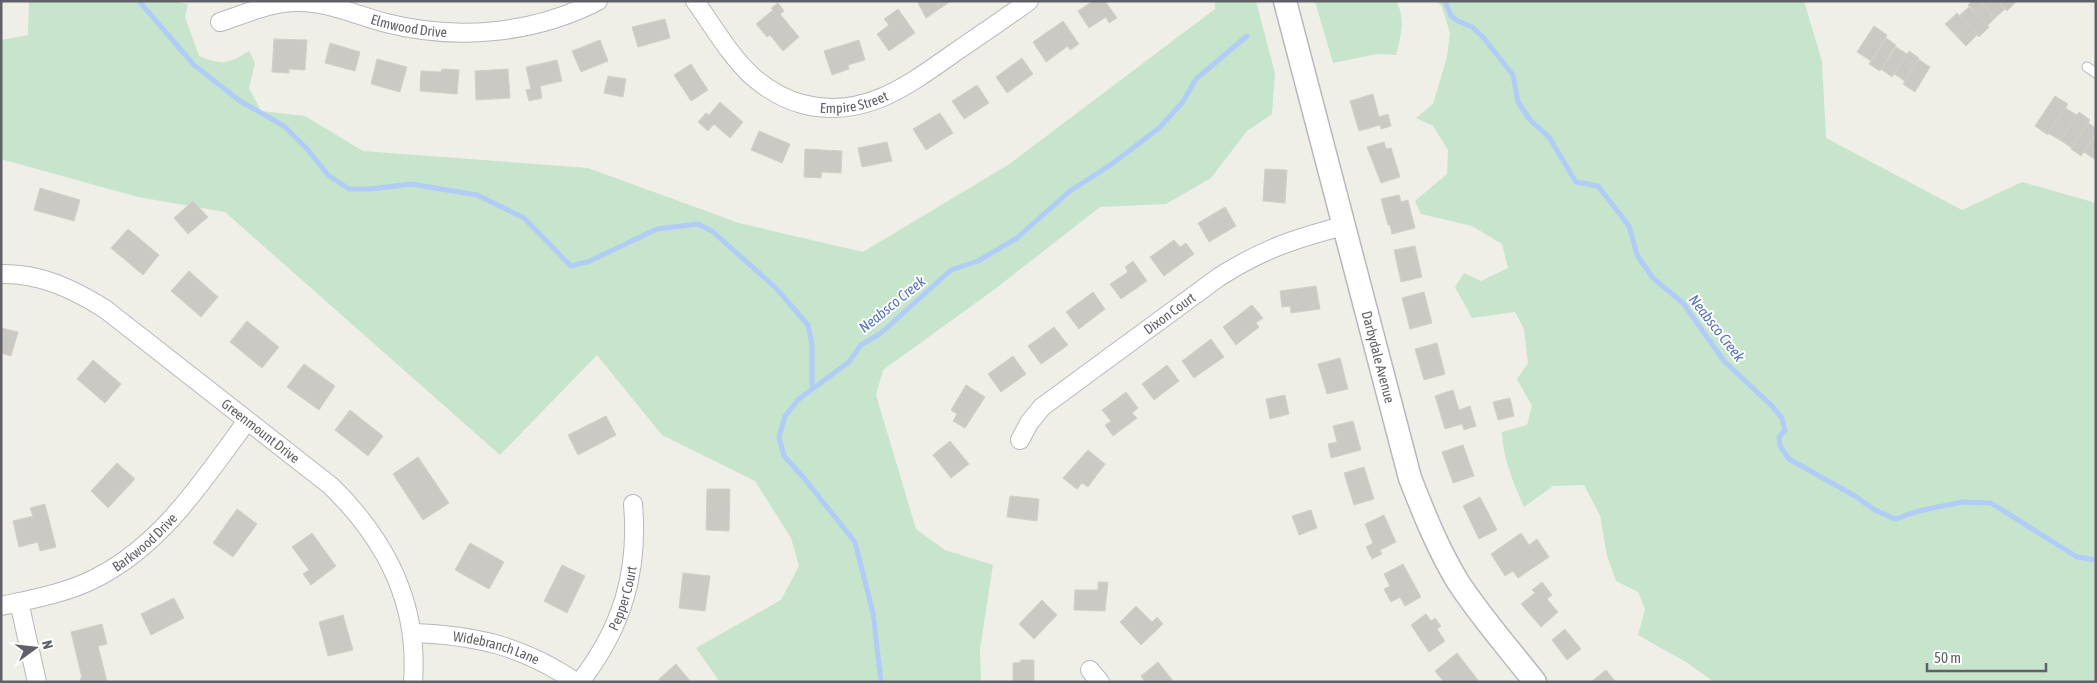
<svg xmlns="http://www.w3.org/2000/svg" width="2097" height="683" font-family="'Asap Condensed',sans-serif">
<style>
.green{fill:#c7e4cc}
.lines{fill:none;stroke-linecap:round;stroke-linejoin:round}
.stream{stroke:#b1ccf6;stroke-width:5}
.building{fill:#cbc9c4;stroke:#d3d1c6}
.service-casing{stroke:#b7b8bc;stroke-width:11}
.minor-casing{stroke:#b7b8bc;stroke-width:20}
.tertiary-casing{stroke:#b7b8bc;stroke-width:25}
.service{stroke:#fff;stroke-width:9}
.minor{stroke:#fff;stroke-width:18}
.tertiary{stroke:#fff;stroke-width:22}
.labels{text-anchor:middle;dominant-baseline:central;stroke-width:4;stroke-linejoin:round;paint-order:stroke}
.street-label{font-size:14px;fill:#5f6166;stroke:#fff}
.water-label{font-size:15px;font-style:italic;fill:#5575b8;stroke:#fff}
</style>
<rect width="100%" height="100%" fill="#efefe7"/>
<g class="green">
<path d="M 29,1 L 173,1 L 188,4 L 185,17 L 199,56 C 223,65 226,65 249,51 L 255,63 L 249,88 L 261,111 L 305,116 L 363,151 L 588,168 L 739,223 L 863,252 L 1008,165 L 1215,9 L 1215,1 L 1256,1 L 1275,73 L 1272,114 L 1247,131 L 1211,178 L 1166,204 L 1100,207 L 995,289 L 883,370 L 876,395 L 916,529 L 945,550 L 993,565 L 980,649 L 981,682 L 720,682 L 696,648 L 781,600 L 799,566 L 791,538 L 755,481 L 662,435 L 597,355 L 500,455 L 225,212 L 138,197 L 1,159 L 1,40 L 28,35 Z"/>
<path d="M 1315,1 L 1396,1 C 1406,18 1401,38 1396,55 L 1377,54 L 1333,63 Z"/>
<path d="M 1437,1 L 1804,1 L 1822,61 L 1826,138 L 1962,210 L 2022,182 L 2096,203 L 2096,682 L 1714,682 L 1686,662 L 1638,635 L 1645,609 L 1638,592 L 1616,581 L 1607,556 L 1600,515 L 1584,485 L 1553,486 L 1524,507 C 1513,482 1503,459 1502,432 L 1527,425 L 1532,406 L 1517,379 L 1528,363 L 1524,329 L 1515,312 L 1472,318 L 1455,287 L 1464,273 L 1481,281 L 1508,268 L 1502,244 L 1472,226 L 1421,214 L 1415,201 L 1447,174 L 1448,150 L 1433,126 L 1416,118 L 1433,104 L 1447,57 L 1450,33 L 1442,7 Z"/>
</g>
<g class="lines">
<g class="stream">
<polyline points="139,1 194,65 240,101 284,126 308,150 328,175 349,189 371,189 411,184 477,195 524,218 571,266 590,261 657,229 698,224 712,231 776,288 808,325 812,344 812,388"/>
<polyline points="1445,1 1451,16 1458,21 1472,27 1483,37 1513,75 1518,102 1530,120 1549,137 1576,182 1598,186 1629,226 1637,255 1653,278 1683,303 1724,361 1772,406 1782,418 1785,430 1779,437 1780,446 1789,459 1855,496 1875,510 1895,519 1919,511 1962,502 1991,503 2077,557 2096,560"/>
<polyline points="881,682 873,613 855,542 803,477 784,456 779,437 785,416 799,399 849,362 861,345 881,333 951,270 978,261 1017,238 1070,191 1112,164 1159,128 1182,103 1196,79 1247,36"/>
</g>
</g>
<g class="building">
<polygon points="917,1 951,1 926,18"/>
<polygon points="1093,1 1105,1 1117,18 1109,23 1106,17 1089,28 1078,11"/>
<polygon points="1972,1 1980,1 1995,18 1987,26 1968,5"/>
<polygon points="1980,1 1998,1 2005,9 1995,18"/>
<polygon points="1998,1 2017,1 2007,11"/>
<polygon points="778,3 784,11 780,14 799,37 783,51 770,35 767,37 756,24 773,10 771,8"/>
<polygon points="1969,7 1989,27 1979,37 1959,16"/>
<polygon points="898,9 915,33 889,51 877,34 889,25 884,19"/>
<polygon points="1957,13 1977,35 1966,46 1945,24"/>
<polygon points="665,19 670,38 638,47 632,27"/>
<polygon points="1063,21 1079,44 1070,50 1068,46 1046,62 1033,42"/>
<polygon points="1874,26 1887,35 1871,61 1857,52"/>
<polygon points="1886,38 1896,45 1880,71 1869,64"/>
<polygon points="274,39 307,40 305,70 289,69 289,73 272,72"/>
<polygon points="600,40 608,61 581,72 572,51"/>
<polygon points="859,40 865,60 848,65 849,69 832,75 824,51"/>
<polygon points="330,43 360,52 355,71 325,63"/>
<polygon points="1896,47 1907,54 1892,77 1881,69"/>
<polygon points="1909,51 1919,58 1905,81 1894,74"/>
<polygon points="1022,58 1033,74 1007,93 996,77"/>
<polygon points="377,59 407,67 400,92 371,84"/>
<polygon points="1918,59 1930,67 1915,92 1903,84"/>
<polygon points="557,60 562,81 540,86 542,98 529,101 526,90 531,89 526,67"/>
<polygon points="691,64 708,90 691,101 674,75"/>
<polygon points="442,69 459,70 457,94 420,91 421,71 441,72"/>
<polygon points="508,69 510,98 476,100 475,71"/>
<polygon points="608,76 626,79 623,97 604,93"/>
<polygon points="977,85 989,103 964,119 952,101"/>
<polygon points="1373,94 1379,117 1388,114 1391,126 1381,129 1380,125 1359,131 1350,101"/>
<polygon points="2055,96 2068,104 2048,135 2035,126"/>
<polygon points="720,102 743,122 730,138 714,124 708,131 698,122 706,113 709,115"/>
<polygon points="2065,108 2077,115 2060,140 2048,133"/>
<polygon points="2079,112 2090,120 2072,148 2060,140"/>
<polygon points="940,113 953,133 926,150 913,129"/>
<polygon points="2088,123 2096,128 2096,134 2081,156 2071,149"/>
<polygon points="759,131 790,144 782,163 751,150"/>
<polygon points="2096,134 2096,157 2094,159 2084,152"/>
<polygon points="887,142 892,161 862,167 858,148"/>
<polygon points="1384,142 1386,149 1391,148 1400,177 1381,183 1367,147"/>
<polygon points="805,149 842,151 841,173 822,172 821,178 804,177"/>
<polygon points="1265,169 1287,170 1285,203 1263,201"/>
<polygon points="40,188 80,200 74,221 34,210"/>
<polygon points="1399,195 1401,202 1408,200 1415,228 1392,234 1390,225 1388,225 1381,199"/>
<polygon points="193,201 208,217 188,234 174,218"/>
<polygon points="1225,207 1236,226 1209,242 1198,223"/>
<polygon points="128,229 159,255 143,275 111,248"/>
<polygon points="1174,240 1180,247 1186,243 1194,254 1164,276 1150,257"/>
<polygon points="1415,246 1422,277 1401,282 1394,250"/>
<polygon points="1133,261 1147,281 1121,299 1110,284 1128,272 1125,267"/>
<polygon points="189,271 218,297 201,317 171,291"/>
<polygon points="1316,286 1320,309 1291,313 1290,306 1282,307 1280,291"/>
<polygon points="1093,292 1105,309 1079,329 1066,312"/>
<polygon points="1424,292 1432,323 1410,329 1402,298"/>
<polygon points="1252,305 1263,318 1256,323 1259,327 1236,345 1223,327"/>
<polygon points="247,321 279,347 262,368 230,342"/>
<polygon points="1054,327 1068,345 1041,364 1028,346"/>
<polygon points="1,328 18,332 11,356 1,353"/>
<polygon points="1211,339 1224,357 1194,378 1182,361"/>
<polygon points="1437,343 1445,374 1424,380 1415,349"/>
<polygon points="1013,356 1026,374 1001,392 988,374"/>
<polygon points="1340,358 1348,389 1327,394 1318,364"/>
<polygon points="93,360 121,384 105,403 77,379"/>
<polygon points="304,364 335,386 319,410 287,387"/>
<polygon points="1167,365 1179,381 1154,400 1142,384"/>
<polygon points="966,385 985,397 965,428 953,421 957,414 951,410"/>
<polygon points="1453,390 1459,410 1470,406 1476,426 1464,430 1462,424 1445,429 1435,396"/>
<polygon points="1126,392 1138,408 1132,413 1137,418 1113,436 1105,425 1111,421 1102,410"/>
<polygon points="1285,395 1289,414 1270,419 1266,399"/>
<polygon points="1510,398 1514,416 1498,420 1493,402"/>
<polygon points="350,410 383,436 368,456 335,430"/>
<polygon points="606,416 616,435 578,455 568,435"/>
<polygon points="1353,421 1361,450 1331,458 1328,444 1337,442 1333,426"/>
<polygon points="950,441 969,464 951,478 933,455"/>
<polygon points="1463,445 1474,476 1453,483 1442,452"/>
<polygon points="1088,450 1105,464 1088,487 1082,483 1077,489 1063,478"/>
<polygon points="418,457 449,503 423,520 393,474"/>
<polygon points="117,463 135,479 108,508 91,491"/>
<polygon points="1364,467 1374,499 1354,505 1344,473"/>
<polygon points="707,489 730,489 729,531 706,530"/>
<polygon points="1010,496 1039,499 1037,521 1007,517"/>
<polygon points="1480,497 1497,530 1479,539 1463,506"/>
<polygon points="45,504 56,547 40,551 38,542 19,547 13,521 33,516 30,508"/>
<polygon points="237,509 257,524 233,557 213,543"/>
<polygon points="1311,510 1317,528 1299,535 1292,516"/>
<polygon points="1384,515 1396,542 1380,550 1382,554 1372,559 1366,547 1373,543 1365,524"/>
<polygon points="312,533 336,566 311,585 303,574 309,570 292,547"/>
<polygon points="1521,533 1529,545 1537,539 1549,557 1518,578 1513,571 1505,576 1491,554"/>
<polygon points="470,543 504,562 489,589 455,570"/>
<polygon points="1403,564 1421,597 1405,606 1400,597 1391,602 1384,589 1390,586 1384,574"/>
<polygon points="562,565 585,576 567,613 544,601"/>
<polygon points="683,573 710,576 705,611 679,608"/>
<polygon points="1098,582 1108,582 1105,611 1074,610 1075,590 1098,590"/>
<polygon points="1542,582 1552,595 1547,599 1558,612 1541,627 1521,604 1535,593 1532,590"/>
<polygon points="174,598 184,618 151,635 141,614"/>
<polygon points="1042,600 1057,615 1034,639 1019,624"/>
<polygon points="1136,606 1152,622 1157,617 1163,624 1141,645 1120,622"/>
<polygon points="1426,614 1431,621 1435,618 1441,626 1437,629 1445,641 1429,652 1411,625"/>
<polygon points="343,615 353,650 328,656 319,622"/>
<polygon points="102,624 107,644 98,646 107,682 81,682 80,678 82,678 71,632"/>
<polygon points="1565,629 1581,649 1567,660 1552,640"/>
<polygon points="1457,653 1478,680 1475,682 1444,682 1435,671"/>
<polygon points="1021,660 1034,660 1034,682 1013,682 1013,663 1021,662"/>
<polygon points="1158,662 1174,682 1145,682 1141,676"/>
<polygon points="676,664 691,682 661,682 659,679"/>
<polygon points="1606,670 1616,682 1591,682"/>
</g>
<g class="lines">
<g class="service-casing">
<polyline id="service" points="2087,67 2096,73"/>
</g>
<g class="minor-casing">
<g id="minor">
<path id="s1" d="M 695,1 C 713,26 730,56 753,77 C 767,89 784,99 802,104 C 863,120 907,86 954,53 C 979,36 1004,19 1029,1"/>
<path id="s2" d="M 220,22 C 245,14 271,2 297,2 C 331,2 355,15 386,23 C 457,41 533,34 598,1"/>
<path id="s3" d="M 1,274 C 40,273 73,289 105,309 L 331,486 C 386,540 419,603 413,682"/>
<path id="s4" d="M 1020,440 L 1029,423 L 1042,407 L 1219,277 C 1263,249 1294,239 1343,226"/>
<polyline points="19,602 37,682"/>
<path id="s5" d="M 1,606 C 33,599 67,593 96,578 C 163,544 203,480 247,421"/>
<path id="s6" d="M 412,633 C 475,635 523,646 576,682"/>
<polyline points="1090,670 1100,682"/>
<path id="s7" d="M 580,682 C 622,628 639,572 633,504"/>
</g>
</g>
<g class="tertiary-casing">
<g id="tertiary">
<path id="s8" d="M 1285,1 L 1410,478 C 1424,514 1438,549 1458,582 C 1481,617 1509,649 1535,682"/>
</g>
</g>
<use href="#service" class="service"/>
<use href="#minor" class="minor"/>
<use href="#tertiary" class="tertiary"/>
</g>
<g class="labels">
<g class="street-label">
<text stroke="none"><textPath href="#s2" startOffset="195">Elmwood Drive</textPath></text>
<text stroke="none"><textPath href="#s1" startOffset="205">Empire Street</textPath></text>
<text stroke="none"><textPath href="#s4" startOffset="198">Dixon Court</textPath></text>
<text stroke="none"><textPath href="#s8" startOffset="368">Darbydale Avenue</textPath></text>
<text stroke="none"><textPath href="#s3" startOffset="309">Greenmount Drive</textPath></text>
<text stroke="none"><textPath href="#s5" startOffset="160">Barkwood Drive</textPath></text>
<text stroke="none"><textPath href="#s7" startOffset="95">Pepper Court</textPath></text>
<text stroke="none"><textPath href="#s6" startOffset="86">Widebranch Lane</textPath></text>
</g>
<g class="water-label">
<text transform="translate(892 304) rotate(-39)">Neabsco Creek</text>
<text transform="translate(1717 328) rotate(52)">Neabsco Creek</text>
</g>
</g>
<rect width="2097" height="683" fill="none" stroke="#5f6166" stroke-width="5"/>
<g transform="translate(35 648) rotate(75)" stroke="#ffffff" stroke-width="4" paint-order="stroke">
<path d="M0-4L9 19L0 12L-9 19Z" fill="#5f6166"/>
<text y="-8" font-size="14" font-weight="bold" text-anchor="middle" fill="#5f6166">N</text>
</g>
<path d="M1927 663v8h119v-8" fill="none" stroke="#5f6166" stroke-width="2.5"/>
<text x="1934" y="663" font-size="15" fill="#5f6166" stroke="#ffffff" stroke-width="4" paint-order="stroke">50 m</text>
</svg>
